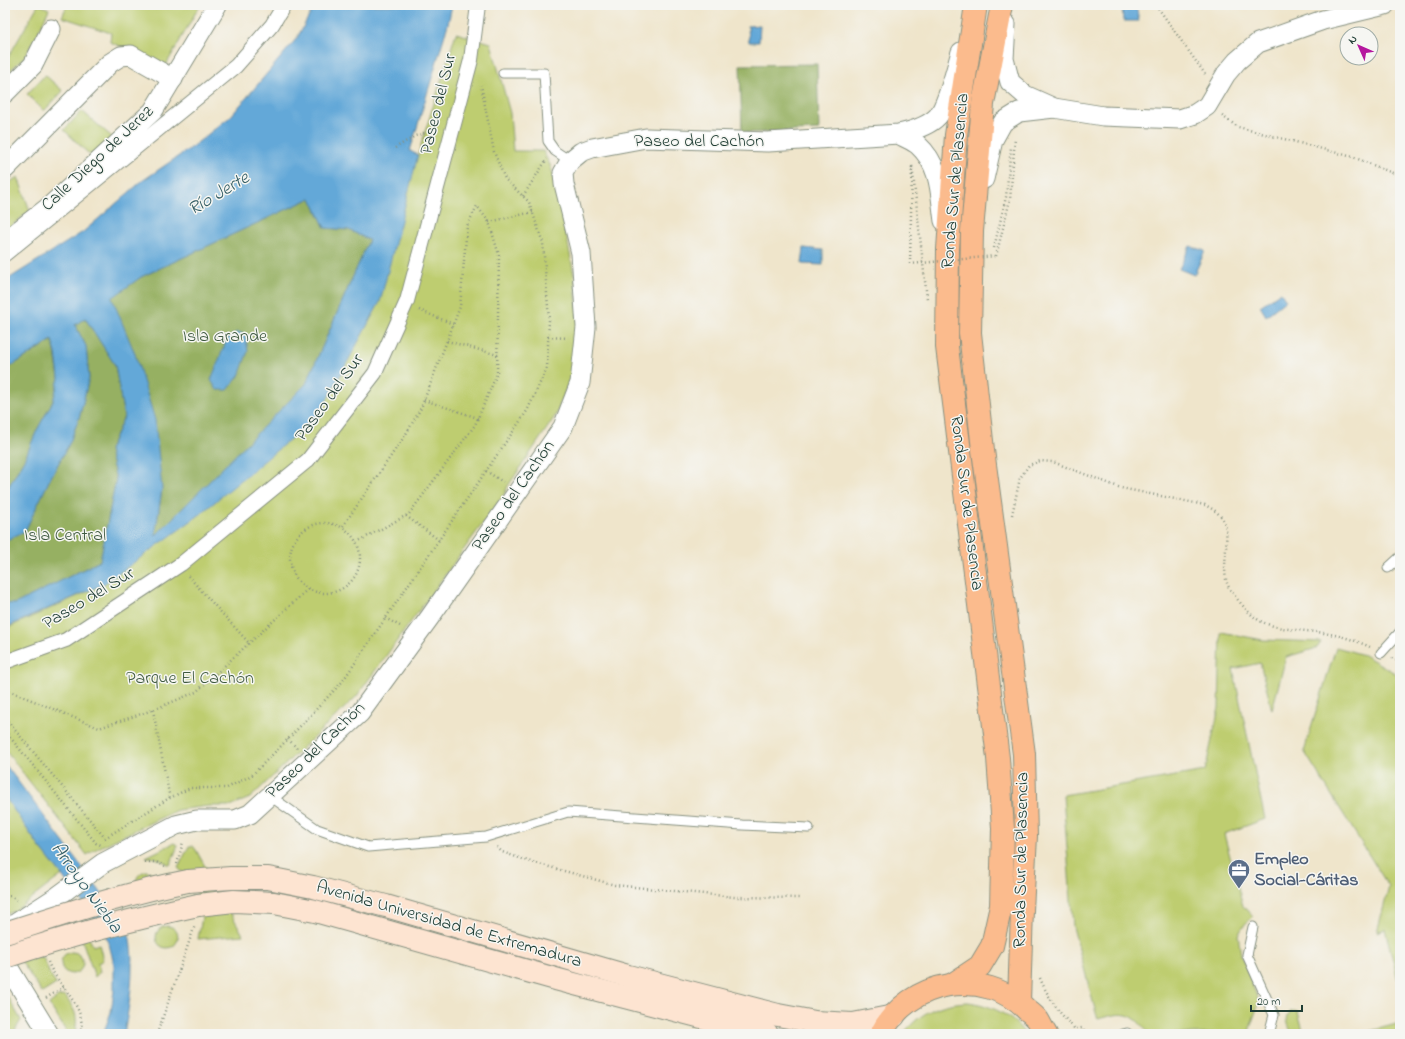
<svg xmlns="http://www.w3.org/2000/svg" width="1405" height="1039" font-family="'Indie Flower',sans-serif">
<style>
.green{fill:#becd6f;stroke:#6e8552}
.forest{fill:#96b062;stroke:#5a764b}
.water{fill:#63a8d8;stroke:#417286;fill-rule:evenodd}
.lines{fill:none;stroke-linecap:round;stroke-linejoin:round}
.service-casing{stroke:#879180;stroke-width:11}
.pedestrian-casing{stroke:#879180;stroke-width:16}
.minor-casing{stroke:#879180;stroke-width:21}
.secondary-casing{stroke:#879180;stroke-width:24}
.primary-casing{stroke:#879180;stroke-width:24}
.path{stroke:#879180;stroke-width:2.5;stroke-dasharray:1 3;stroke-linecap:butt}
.service{stroke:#fff;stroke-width:9}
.pedestrian{stroke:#fff;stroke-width:14}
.minor{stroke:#fff;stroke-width:19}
.secondary{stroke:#fde4d1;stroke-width:22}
.primary{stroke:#fbbb8d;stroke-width:22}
.secondary-bridge-casing{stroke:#879180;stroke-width:24;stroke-linecap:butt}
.path-bridge{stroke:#879180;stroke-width:2.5;stroke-dasharray:1 3;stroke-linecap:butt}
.secondary-bridge{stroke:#fde4d1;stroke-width:22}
.labels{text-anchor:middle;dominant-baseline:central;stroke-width:3;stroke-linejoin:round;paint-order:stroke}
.street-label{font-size:18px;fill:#1f3d34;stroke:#f6f6f2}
.park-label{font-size:18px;fill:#3f5a40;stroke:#f6f6f2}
.service-label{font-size:18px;font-weight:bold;fill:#4e5e75;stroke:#f6f6f2;text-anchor:start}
.water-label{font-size:19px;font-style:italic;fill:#335d65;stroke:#f6f6f2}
</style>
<rect width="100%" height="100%" fill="#f6f6f2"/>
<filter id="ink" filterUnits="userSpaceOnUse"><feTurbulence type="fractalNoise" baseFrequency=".025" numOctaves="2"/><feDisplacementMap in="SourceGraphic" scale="8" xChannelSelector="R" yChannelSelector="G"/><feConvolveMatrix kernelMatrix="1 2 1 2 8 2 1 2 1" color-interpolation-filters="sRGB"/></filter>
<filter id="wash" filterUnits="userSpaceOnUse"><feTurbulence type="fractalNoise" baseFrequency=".012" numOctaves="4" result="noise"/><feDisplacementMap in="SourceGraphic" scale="16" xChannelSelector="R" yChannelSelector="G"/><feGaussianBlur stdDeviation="0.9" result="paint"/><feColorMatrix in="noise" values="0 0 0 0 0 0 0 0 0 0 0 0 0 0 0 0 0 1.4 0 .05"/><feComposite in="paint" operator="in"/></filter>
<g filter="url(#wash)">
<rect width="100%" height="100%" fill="#efe5cb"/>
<g class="green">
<polygon points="38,5 41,5 49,9 36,37 24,58 5,75 5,63"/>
<polygon points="67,5 200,5 166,65 110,42 111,33 62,17"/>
<polygon points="456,33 491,43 510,113 513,151 543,151 550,165 557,186 575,280 579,332 572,373 556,415 508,486 505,493 356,697 250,798 230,806 209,806 177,810 98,848 87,855 5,750 5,629 104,584 409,183"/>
<polygon points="45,75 63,91 44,111 27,94"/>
<polygon points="82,111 112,137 91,156 64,130"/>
<polygon points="18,177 30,211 5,231 5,184 9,183"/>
<path d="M 1221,632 L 1263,640 L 1321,642 L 1317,648 L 1286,657 L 1272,710 L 1260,663 L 1233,669 L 1265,819 L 1224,834 L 1243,906 L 1253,917 L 1245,924 L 1238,935 L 1241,955 L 1259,1002 L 1248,1034 L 1149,1034 C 1132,1012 1125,1011 1098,1019 L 1096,1013 L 1073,927 L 1063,795 L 1205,771 L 1219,708 Z"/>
<polygon points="1336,647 1364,655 1400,676 1400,988 1385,929 1377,932 1389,887 1304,751"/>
<polygon points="5,797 38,845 62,875 15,911 5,915"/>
<polygon points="174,843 177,845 177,848 170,865 156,858 146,857"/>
<path d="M 189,846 L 193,846 L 196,850 L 243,935 L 198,939 C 199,931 202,922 202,914 C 202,897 191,879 178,868 Z"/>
<path d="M 146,871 L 153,873 L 158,878 L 136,884 C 136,877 139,873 146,871 Z"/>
<circle cx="167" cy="937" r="11"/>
<polygon points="81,937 89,938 93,946 99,944 103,960 98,963 100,972 95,977"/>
<circle cx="72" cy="963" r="11"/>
<polygon points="18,956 43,957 50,975 56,984 42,993"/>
<polygon points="5,992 21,1020 13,1034 5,1034"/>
<path d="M 65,996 C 76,1012 78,1015 75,1034 L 68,1034 L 49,1004 L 58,997 Z"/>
<path d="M 968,1002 C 991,1005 1012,1015 1025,1034 L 903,1034 C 920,1012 941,1003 968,1002 Z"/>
<path d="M 1294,1011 L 1298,1012 L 1304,1034 L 1292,1034 C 1289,1026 1284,1019 1290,1012 Z"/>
<polygon points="1400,1023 1400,1034 1360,1034"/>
</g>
<g class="forest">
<polygon points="817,64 819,130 742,133 740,65"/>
<polygon points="311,198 325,228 349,230 369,240 306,384 155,537 162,489 111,298 141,277"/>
<polygon points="85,318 115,365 124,417 109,450 116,479 100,561 15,604 5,603 5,541 25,531 49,481 70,442 80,415 89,378 86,346 75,325"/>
<polygon points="53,340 59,378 53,401 37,430 26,456 5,493 5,370"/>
</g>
<g class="water">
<path d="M 315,5 L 452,5 L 448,24 L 410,151 L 418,155 L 380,302 L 318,416 L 198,516 L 104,584 L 9,626 L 5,626 L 5,603 L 15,604 L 100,561 L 116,479 L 109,450 L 124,417 L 115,365 L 85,318 L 75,325 L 86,346 L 89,378 L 80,415 L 70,442 L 49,481 L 25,531 L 5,541 L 5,493 L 26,456 L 37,430 L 53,401 L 59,378 L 56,353 L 52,340 L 5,370 L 5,281 L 83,232 L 142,181 L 192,147 L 231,116 L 297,38 ZM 311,198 L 325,228 L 349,230 L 369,240 L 306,384 L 155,536 L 162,489 L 155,420 L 135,354 L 112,298 L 141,277 Z"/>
<polygon points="1122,5 1136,5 1139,21 1123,21"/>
<polygon points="760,25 759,42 749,42 748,26"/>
<polygon points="1190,246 1205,251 1194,275 1179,269"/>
<polygon points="804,248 823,250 823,265 802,264"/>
<polygon points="1281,292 1286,300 1266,316 1260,306"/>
<polygon points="237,332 245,334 248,351 239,376 228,390 217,390 211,380 227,339"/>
<path d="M 5,764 L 123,922 C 126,927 129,933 130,939 C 135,970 130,1003 124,1034 L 103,1034 L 111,1012 L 114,990 L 114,964 L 108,940 L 82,901 L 38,845 L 5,797 Z"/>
</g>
</g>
<g filter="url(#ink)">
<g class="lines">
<g class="service-casing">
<g id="service">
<polyline points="503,73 544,73 548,141 555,151 570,161"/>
<polyline points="1388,568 1400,557"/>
<polyline points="1381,653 1400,632"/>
<polyline points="270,796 317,829 368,847 486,837 568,812 742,825 809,828"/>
<polyline points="1253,927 1247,955 1274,1015 1269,1034"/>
<polyline points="1123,1034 1127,1033 1128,1034"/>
</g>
</g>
<g class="pedestrian-casing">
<g id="pedestrian">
<polyline points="5,254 236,66 272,25 284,5"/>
<polyline points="5,662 66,640 181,564 308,460 375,373 407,301 471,60 478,5"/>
</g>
</g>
<g class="minor-casing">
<g id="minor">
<polyline points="1006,24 1004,59 1010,82 1025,95 1054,108 1103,116 1180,119 1195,114 1207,106 1226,74 1237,61 1258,43 1323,20 1385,5"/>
<polyline points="5,93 33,65 51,29"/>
<path d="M 899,134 C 905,138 913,141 918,145 C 941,166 940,193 944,221"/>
<polyline points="5,169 110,63 121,56 131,55 173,79"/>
<polyline points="984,179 993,140 1003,122 1019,112 1054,108"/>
<polyline points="5,241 50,206 153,111 217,5"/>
<path d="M 10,927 L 58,896 L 103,863 L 176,825 L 197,820 L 235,820 L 250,814 L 360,713 L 430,617 L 563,427 L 580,383 L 586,327 L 581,253 L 564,184 L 563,173 L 570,161 L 581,152 L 592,148 L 646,138 L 768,142 L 899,134 C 912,131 929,126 938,116 C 948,103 956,69 961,52"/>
<polyline points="5,962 49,1034"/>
</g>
</g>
<g class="secondary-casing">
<g id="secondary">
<polyline points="188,881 231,878 268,878 313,887 386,906 628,976 778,1015 815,1022 853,1024 894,1016"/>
<polyline points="198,905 234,901 274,903 315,911 559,980 767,1034"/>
</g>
</g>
<g class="primary-casing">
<g id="primary">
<polyline points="1002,5 983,104 972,231 970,333 983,450 1024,754 1026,836 1022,910 1019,1002"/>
<polyline points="953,984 980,966 992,946 1001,906 1003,828 998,758 947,347 948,249 956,135 976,5"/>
<path d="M 881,1034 C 909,979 984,967 1027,1010 C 1031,1013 1035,1016 1038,1020 C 1041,1025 1043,1030 1046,1034"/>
</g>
</g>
<g class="path">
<polyline points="1156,5 1205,74"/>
<polyline points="1222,116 1238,127 1353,157 1400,176"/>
<polyline points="395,148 415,136 425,133"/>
<polyline points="523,196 547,159"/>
<polyline points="489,222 533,212"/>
<polyline points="994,248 1006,197 1011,147"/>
<polyline points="996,256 1010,200 1015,138"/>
<polyline points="910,264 912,165 927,299"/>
<polyline points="419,310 453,324"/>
<polyline points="548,337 568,338"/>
<polyline points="447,341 498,355"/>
<polyline points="424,400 478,418"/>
<polyline points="486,471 503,482"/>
<path d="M 1012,515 L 1020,478 L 1029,465 L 1040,461 L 1053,462 L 1121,488 L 1205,505 C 1211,508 1218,512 1222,518 C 1232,530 1221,566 1227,583 C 1229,591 1247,611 1253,616 C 1272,632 1306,629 1329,634 C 1343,636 1357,641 1370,647"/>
<polyline points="406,516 439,540"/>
<circle cx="325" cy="558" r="35"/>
<polyline points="343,526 406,434 421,408 460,307 467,226 477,206 489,222 499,255 497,374 475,425 409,514 357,542"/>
<polyline points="188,576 249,643"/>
<polyline points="385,618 402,627"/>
<polyline points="1392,658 1400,662"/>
<polyline points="5,689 99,728 153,710 196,692 308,589"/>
<polyline points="153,710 170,799"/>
<polyline points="5,718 105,838 166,800 190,788 227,788 252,775 288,739 342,682 527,411 547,368 549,320 543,243 529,202 505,179 494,152 481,85"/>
<polyline points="5,731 96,843 101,845"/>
<polyline points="288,739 297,748"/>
<polyline points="497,847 502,852 528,861 615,885 734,897 800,898"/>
<polyline points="145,862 156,862 165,866"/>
<polyline points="177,864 183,842"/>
<polyline points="5,896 10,896 18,901"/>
<path d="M 48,962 C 56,984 89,1008 80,1034"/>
<path d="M 1040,978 C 1048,998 1060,1014 1075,1029 L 1082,1028 L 1085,1034"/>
<polyline points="46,998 64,987"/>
<polyline points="157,1034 195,925"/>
</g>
<use href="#service" class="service"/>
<use href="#pedestrian" class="pedestrian"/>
<use href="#minor" class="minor"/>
<use href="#secondary" class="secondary"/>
<use href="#primary" class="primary"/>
<g class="secondary-bridge-casing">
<g id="secondary-bridge">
<path d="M 5,933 C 65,914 126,893 188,881"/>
<path d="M 5,957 C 68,936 133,919 198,905"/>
</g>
</g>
<polyline class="path-bridge" points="910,264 996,256"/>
<use href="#secondary-bridge" class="secondary-bridge"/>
</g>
</g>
<defs>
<g id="office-pin" transform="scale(1.15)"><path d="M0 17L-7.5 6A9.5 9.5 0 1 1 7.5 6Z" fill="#5c6f8a" stroke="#f6f6f2"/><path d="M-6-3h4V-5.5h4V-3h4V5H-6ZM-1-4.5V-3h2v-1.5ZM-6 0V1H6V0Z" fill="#fff"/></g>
</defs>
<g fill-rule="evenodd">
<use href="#office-pin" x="1239" y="870"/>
</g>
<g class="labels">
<g class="street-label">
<text transform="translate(439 104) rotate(-76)">Paseo del Sur</text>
<text x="699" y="142">Paseo del Cachón</text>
<text transform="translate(98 159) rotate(-43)">Calle Diego de Jerez</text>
<text transform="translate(956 181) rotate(-85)">Ronda Sur de Plasencia</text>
<text transform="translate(330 398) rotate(-54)">Paseo del Sur</text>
<text transform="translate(514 496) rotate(-55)">Paseo del Cachón</text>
<text transform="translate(966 503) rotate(83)">Ronda Sur de Plasencia</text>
<text transform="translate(89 599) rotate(-31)">Paseo del Sur</text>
<text transform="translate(316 751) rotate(-44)">Paseo del Cachón</text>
<text transform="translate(1022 860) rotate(-89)">Ronda Sur de Plasencia</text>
<text transform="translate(449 925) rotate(16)">Avenida Universidad de Extremadura</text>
</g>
<g class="park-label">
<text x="225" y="337">Isla Grande</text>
<text x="65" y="536">Isla Central</text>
<text x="190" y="679">Parque El Cachón</text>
</g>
<g class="service-label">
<text x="1254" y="860">Empleo<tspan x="1254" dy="21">Social-Cáritas</tspan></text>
</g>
<g class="water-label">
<text transform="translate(219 194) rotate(-31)">Río Jerte</text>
<text transform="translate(86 888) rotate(54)">Arroyo Niebla</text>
</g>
</g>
<rect width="1405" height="1039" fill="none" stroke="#f6f6f2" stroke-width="20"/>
<g transform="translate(1359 46) rotate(315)"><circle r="19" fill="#f6f6f2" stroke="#a0aca6"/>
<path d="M0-3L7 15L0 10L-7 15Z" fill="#b5179e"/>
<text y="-6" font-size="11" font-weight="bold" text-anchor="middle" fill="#1f3d34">N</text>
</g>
<path d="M1251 1005v6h51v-6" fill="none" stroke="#1f3d34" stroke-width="2"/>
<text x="1257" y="1005" font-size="12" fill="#1f3d34" stroke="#f6f6f2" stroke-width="3" paint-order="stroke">20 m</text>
</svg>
